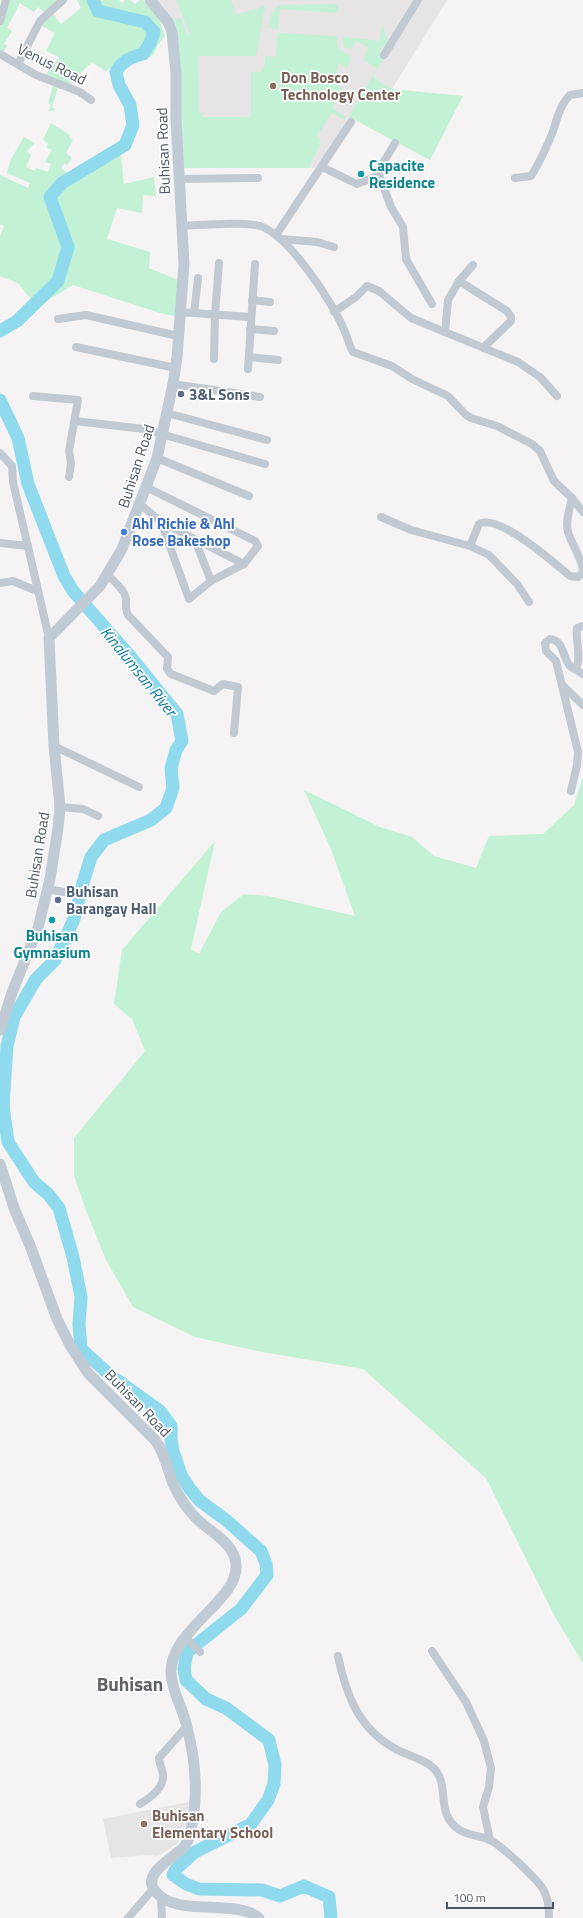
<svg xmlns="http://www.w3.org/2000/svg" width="583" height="1918" font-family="'Titillium Web',sans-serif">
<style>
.education{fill:#e6e4e5}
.green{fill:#c3f1d5}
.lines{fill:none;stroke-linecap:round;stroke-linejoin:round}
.river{stroke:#90daee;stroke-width:13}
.street{stroke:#c1cad2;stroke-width:8}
.secondary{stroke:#c1cbd6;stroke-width:11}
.education-dot{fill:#8d6e63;stroke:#fff;stroke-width:1.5}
.culture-dot{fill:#0f9aa8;stroke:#fff;stroke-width:1.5}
.service-dot{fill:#5c6f8a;stroke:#fff;stroke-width:1.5}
.shop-dot{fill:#3f7fe0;stroke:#fff;stroke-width:1.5}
.labels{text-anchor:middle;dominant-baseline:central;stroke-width:3.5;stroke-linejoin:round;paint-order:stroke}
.street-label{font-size:15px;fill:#4a5661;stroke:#fff}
.education-label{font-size:15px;font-weight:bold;fill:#785e54;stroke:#fff;text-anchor:start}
.culture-label{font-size:15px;font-weight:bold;fill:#0d838f;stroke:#fff;text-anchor:start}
.service-label{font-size:15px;font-weight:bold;fill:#4e5e75;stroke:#fff;text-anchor:start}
.shop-label{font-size:15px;font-weight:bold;fill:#366cbe;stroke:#fff;text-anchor:start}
.water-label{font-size:16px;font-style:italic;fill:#0c7c9b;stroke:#fff}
.district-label{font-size:19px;font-weight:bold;fill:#5f6368;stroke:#fff}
</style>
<rect width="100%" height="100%" fill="#f5f3f3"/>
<g class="education">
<polygon points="154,0 447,0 392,89 373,77 320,168 246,167 184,168 178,60"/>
<polygon points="189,1802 184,1830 177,1844 158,1856 147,1855 111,1858 103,1819"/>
</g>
<g class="green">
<polygon points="3,0 59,0 45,13 38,7 34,12 19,3 19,5 7,28 12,31 4,44 7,46 2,54 0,53 0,11"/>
<polygon points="77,0 97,0 98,2 103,0 119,0 122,3 125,0 130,0 135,4 140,0 143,0 159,19 165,36 157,46 154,54 147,59 120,65 105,71 92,62 69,85 45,76 59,57 46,51 55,33 40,25 52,13 61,24 81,8"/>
<path d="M 177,0 L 231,0 L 236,15 L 265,6 L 256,56 L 198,56 L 199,113 L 202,113 L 202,117 L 251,117 L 251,72 L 261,72 L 265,65 L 265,56 L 276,57 L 278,33 L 337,36 C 336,53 343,48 351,58 L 347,69 L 339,63 L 333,83 L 344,89 L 332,108 L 346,117 L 345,120 L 332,113 L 317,136 L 321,139 L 319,143 L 321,144 L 309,166 L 311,168 L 184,168 L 172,20 L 181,18 L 187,35 L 189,34 Z"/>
<polygon points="335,4 338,7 338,13 280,9 278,29 268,28 271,15 279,5"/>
<polygon points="382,23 388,42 385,46 382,46 379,53 385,57 373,77 392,89 463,96 430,160 349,117 377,68 363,60 368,47 356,41 351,50 343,46 343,37 380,41"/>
<polygon points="53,86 58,88 52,107 55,109 53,111 49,111 51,105 48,103"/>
<polygon points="51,123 70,135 69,137 73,140 66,153 72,158 67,165 65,163 61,168 68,174 72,172 74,174 70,178 120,148 124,184 154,177 156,196 143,195 142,213 117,208 107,239 150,252 149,268 183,282 179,317 160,313 73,285 37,307 18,283 0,276 0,236 4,226 0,224 0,175 28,188 30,183 7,173 11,159 24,137 35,143 27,151 31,155 26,167 35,171 36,168 48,172 51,164 45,162 52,150 47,148 48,143 43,140"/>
<polygon points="583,777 583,1663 555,1617 486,1478 363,1369 262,1352 195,1337 133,1307 106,1260 86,1210 74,1176 74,1138 145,1051 132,1019 114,1004 122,950 215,841 191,949 199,954 221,912 244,894 268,896 355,916 331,849 304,790 380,827 412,837 434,856 476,868 489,836 543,834 574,805"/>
</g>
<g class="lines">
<g class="river">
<path d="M 0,331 L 17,321 L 58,281 L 68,247 L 50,197 L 62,183 L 125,145 L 133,125 L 130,105 L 119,85 L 116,72 C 122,61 131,57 143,54 L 150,43 L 154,32 L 145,22 L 98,11 L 93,0"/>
<polyline points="0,400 18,438 28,484 64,576 73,591 130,656 177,714 182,741 176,750 171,768 173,788 166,808 151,820 104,840 91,857 83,883 74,919 55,960 36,979 14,1017 7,1046 3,1106 8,1142 34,1182 48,1194 59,1208 73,1257 81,1297 79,1324 81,1349 110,1375 160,1411 171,1426 171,1440 173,1451 181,1475 190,1489 200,1501 226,1520 261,1551 266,1564 267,1575 241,1609 187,1652 184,1669 186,1680 206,1699 226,1708 269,1740 275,1765 274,1784 268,1800 251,1824 195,1852 176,1869 173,1875 186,1884 199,1889 262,1890 280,1896 304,1886 329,1897 331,1918"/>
</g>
<g class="street">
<polyline points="0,21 6,0"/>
<polyline points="0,54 36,75 80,92 91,100"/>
<polyline points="384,55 418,0"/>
<polyline points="18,64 40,21 63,0"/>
<polyline points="322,167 357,184 375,177 395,143"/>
<polyline points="378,172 391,207 403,227 406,259 432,304"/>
<path d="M 515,178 L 531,176 C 539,164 546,148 552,134 C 557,120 559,106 570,95 L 583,93"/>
<polyline points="179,179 258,178"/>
<path d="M 181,226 C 200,225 244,221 260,226 C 289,235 334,304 345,332 C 348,339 349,345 353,352 L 392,366 L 412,379 L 448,396 L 466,415 L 471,418 L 497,426 L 532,444 L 540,451 L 554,481 L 572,498 L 583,512"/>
<polyline points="276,235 351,122"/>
<polyline points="281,239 317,242 334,247"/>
<polyline points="459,281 507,311 511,317 511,321 483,348"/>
<polyline points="252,300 270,302"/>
<polyline points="179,312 250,317"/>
<polyline points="334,312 356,297 367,286 379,291 411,318 518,362 540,377 557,396"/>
<polyline points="194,313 198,278"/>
<polyline points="58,319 86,315 178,336"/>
<polyline points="250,329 274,331"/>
<polyline points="445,332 448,300 459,281 473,265"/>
<polyline points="76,347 176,368"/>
<polyline points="249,357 278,360"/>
<polyline points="214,359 215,314 219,263"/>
<polyline points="248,369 255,264"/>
<polyline points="173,384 260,397"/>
<polyline points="33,396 78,400 69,451 71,463 69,477"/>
<polyline points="167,413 267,440"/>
<polyline points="75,421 144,429 265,464"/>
<polyline points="0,453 12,466 13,482 49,638"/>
<polyline points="157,458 249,496"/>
<polyline points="146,487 255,541 258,546 244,564 211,581 189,599 161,522"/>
<path d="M 572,498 C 570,508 565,521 568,532 C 572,545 581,557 583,570"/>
<polyline points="140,504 161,522 244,564"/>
<polyline points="381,517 411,530 470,546 489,555 517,584 529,602"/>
<polyline points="195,540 211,581"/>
<polyline points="0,543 28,546"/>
<path d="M 470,546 L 479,524 C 499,513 555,564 570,576 L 578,577 L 583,572"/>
<path d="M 108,576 C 114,580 125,591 126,599 C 126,605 125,609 128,615 L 168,657 L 167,669 L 171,674 L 214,691 L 223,684 L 238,687 L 234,733"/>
<polyline points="0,583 13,581 37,591"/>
<path d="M 576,668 C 582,657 575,641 577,628 L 583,626"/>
<polyline points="562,685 583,705"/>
<polyline points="54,746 139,787"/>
<path d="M 571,791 L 577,765 L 578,752 L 556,661 L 546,651 L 545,643 L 550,639 C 564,640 562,657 570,666 C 573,669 579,671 583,674"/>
<polyline points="60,807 83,809 98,816"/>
<polyline points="48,889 79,895"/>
<polyline points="185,1637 200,1652"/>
<polyline points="432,1651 466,1702 484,1741 491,1768 489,1787 483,1807 490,1840"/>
<path d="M 338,1656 C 346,1694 358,1728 394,1748 C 407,1756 427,1759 436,1771 C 449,1788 436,1813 458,1829 C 468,1836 479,1835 490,1840 C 501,1845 536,1878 543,1889 C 548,1897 549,1909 549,1918"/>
<path d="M 140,1804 C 150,1798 165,1787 163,1774 C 162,1768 159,1764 159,1758 L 187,1726"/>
<polyline points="161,1898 162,1918"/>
<polyline points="128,1918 153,1889"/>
</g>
<g class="secondary">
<polyline points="0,1030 13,990 38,928 50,879 58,828 60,807 54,746 49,638 100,586 122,549 157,458 173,384 177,357 184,264 176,119 176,74 172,32 168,22 150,0"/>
<path d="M 0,1164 L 14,1208 L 31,1248 L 57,1319 L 70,1345 L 88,1373 L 155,1440 C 166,1454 167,1470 174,1486 C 179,1496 186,1507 193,1515 C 207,1531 234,1541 236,1564 C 240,1600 170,1629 171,1673 C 172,1693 183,1708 187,1727 C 195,1758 198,1793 192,1824 C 191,1832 189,1842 183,1848 C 174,1857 141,1874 155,1891 C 175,1918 235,1898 259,1918"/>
</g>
</g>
<g class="education-dot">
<circle cx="273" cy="86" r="4"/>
<circle cx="144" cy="1824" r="4"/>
</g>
<g class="culture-dot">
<circle cx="361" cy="174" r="4"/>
<circle cx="52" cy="920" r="4"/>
</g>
<g class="service-dot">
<circle cx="181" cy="394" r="4"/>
<circle cx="58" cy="900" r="4"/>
</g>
<circle class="shop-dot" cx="124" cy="532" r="4"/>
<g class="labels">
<g class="street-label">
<text transform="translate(52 64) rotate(26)">Venus Road</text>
<text transform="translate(163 151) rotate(-92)">Buhisan Road</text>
<text transform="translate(136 466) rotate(-72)">Buhisan Road</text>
<text transform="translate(37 855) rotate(-81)">Buhisan Road</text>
<text transform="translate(138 1403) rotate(46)">Buhisan Road</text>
</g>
<g class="education-label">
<text x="281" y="77">Don Bosco<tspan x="281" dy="17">Technology Center</tspan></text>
<text x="152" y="1815">Buhisan<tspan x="152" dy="17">Elementary School</tspan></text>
</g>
<g class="culture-label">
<text x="369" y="165">Capacite<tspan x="369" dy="17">Residence</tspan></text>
<text x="52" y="935" text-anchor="middle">Buhisan<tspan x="52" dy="17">Gymnasium</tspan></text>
</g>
<g class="service-label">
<text x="189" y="394">3&amp;L Sons</text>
<text x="66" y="891">Buhisan<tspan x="66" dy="17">Barangay Hall</tspan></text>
</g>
<g class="shop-label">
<text x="132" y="523">Ahl Richie &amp; Ahl<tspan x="132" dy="17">Rose Bakeshop</tspan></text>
</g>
<g class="water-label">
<text transform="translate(139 671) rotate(51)">Kinalumsan River</text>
</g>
<g class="district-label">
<text x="130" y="1683">Buhisan</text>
</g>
</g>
<path d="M447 1902v6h106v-6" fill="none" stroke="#4a5661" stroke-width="2"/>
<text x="453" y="1902" font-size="12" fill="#4a5661" stroke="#ffffff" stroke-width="3" paint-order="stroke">100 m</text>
</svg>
